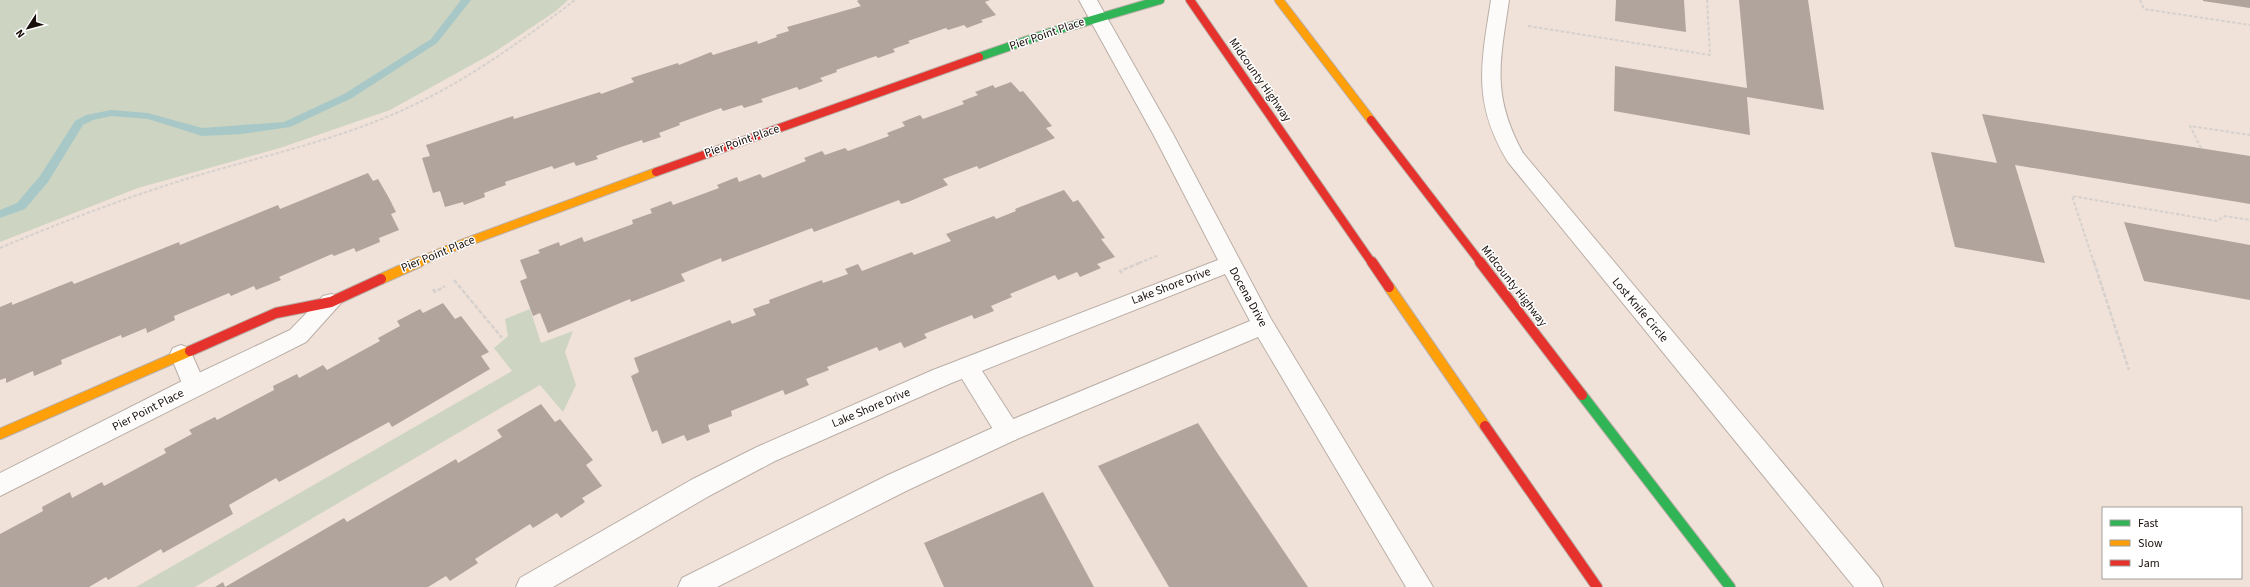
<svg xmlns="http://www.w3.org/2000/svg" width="2250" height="587" font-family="'Source Sans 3',sans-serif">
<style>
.green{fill:#cdd4c2}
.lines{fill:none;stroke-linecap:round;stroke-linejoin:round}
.stream{fill:#a8c8c8;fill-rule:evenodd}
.building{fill:#b1a49c}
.lane-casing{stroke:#baafa8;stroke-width:2}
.street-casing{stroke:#baafa8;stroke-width:2}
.fast-far1-casing{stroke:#baafa8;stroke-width:10}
.fast-casing{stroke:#baafa8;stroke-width:12}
.slow-far1-casing{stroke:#baafa8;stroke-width:10}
.slow-casing{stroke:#baafa8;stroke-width:12}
.jam-far1-casing{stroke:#baafa8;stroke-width:10}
.jam-casing{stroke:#baafa8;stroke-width:12}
.path-far1{stroke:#d6d1ce;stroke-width:2;stroke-dasharray:3.5 2;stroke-linecap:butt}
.path{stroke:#d6d1ce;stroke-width:2.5;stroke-dasharray:4.5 2;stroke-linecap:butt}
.lane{fill:#fdfbf9;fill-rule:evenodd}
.street{fill:#fdfbf9;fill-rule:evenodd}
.fast-far1{stroke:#30b455;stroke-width:8}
.fast{stroke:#30b455;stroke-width:10}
.slow-far1{stroke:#ff9f0a;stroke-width:8}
.slow{stroke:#ff9f0a;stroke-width:10}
.jam-far1{stroke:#e5322d;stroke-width:8}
.jam{stroke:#e5322d;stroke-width:10}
.labels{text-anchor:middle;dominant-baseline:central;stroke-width:3;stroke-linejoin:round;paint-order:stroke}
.street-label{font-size:12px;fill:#190f0a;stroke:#fff}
</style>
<rect width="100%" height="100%" fill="#f0e2d8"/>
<g class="green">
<polygon points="0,0 568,0 556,11 493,53 390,110 280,148 138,188 0,242"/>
<polygon points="530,309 541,343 573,331 565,352 576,385 563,412 540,385 195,587 136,587 512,371 494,348 508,336 505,319"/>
</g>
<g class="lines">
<polygon class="stream" points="461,0 471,0 437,43 352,98 290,127 242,134 202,136 148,119 111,116 93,120 83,125 48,182 25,209 0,218 0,210 17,203 40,176 75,121 86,115 111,110 148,113 202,128 284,122 344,94 431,39"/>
</g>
<g class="building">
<polygon points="859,0 990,0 985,2 996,15 981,20 983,22 967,28 964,25 948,30 946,28 908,41 910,43 893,49 895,52 878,58 876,56 836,70 837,72 820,78 823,81 799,90 797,87 761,99 763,102 744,108 742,105 723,111 721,108 679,123 680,125 659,133 661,137 643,143 642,140 618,148 596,156 598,159 576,166 574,162 554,169 552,166 505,182 506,185 484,193 485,197 464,205 463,202 445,207 440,191 433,193 422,158 430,156 426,145 513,116 514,119 600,92 601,94 634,82 631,78 678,63 679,65 711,52 713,55 757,41 758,44 777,37 776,35 789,31 787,27 861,6 857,1"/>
<polygon points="1616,0 1684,0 1686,32 1615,21"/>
<polygon points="1739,0 1808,0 1824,110 1747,97 1750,135 1614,111 1615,66 1747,88"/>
<polygon points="2203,0 2250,0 2250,8 2203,1"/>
<polygon points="1011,82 1020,92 1023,91 1052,126 1046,128 1055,138 979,169 977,166 943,179 948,185 908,202 901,204 899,200 814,232 812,228 722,262 721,258 681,274 685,281 631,302 630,299 548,333 540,313 533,316 520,281 527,278 520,260 540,253 538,250 559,242 560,246 582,237 584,242 633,224 632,220 652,213 650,209 671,201 673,205 719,188 717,185 737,177 739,182 760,174 763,178 806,161 804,158 822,151 825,155 845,148 848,151 889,136 887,133 905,126 902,122 920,115 923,119 964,104 962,101 978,95 975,92 993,85 995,88"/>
<polygon points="1982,114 2250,156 2250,204 2015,165 2045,263 1955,247 1931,152 1997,163"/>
<polygon points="368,173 373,181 378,179 389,198 396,212 391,214 399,230 379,238 380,242 356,252 354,248 334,256 332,254 279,277 281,280 256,290 254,286 231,296 229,293 174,316 175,320 147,333 146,328 122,338 121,335 61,360 62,364 34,376 33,371 6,383 6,378 0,380 0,307 12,302 12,305 72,281 74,284 179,242 180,245 278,205 280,209"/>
<polygon points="1064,190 1073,202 1078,200 1105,238 1101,239 1115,257 1097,264 1101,268 1080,277 1077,272 1058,280 1055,275 1010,294 1012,297 991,306 994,311 974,319 972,315 924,334 927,338 904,348 901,342 879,351 877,347 827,367 829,370 806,379 809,385 785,395 783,390 731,411 732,416 708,425 710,432 687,441 684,435 662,444 657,430 652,432 631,376 639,372 634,358 730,320 732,324 756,315 753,309 770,303 769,300 822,280 823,283 848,274 845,269 858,264 862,271 912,252 914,255 951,241 946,234 994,216 996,219 1016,211 1015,209"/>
<polygon points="2124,222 2250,245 2250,300 2144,281"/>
<polygon points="443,303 455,319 461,316 489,352 481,356 490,369 392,427 389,422 279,482 276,478 229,505 233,514 163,553 161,549 108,580 106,577 89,587 0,587 0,534 43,511 42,507 70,492 72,498 102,482 104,486 166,453 164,449 192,434 189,430 215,417 217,420 274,390 273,386 297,374 299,378 323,365 327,370 380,341 378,338 400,326 397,321 420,309 423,313"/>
<polygon points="541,404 555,422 560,419 593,460 586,465 602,486 582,498 585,502 561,518 557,513 533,528 530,524 475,559 478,563 450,581 446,576 428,587 215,587 223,582 225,587 344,518 347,522 456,459 458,463 502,437 497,430"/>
<polygon points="1198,423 1218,454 1308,587 1169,587 1098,466"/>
<polygon points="1043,492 1094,587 944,587 924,543"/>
</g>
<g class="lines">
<g class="lane-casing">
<g id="lane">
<polygon points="181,345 189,348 206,386 202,393 194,395 186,393 170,354 173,348"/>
<polygon points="967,358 975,360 1017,425 1020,432 1017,439 1008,442 999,439 959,374 955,367 959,360"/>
</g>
</g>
<g class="street-casing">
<g id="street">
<polygon points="1079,0 1097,0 1173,134 1271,319 1433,587 1406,587 1258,337 1017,439 906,491 717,587 678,587 682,578 888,475 999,425 1250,321 1225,274 949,384 775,461 709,496 553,587 516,587 520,578 691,480 757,447 933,370 1218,260 1153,134"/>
<path d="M 1491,0 L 1509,0 C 1500,62 1491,95 1523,153 L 1879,578 L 1883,587 L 1854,587 L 1508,162 C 1472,103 1481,64 1491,0 Z"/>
<polygon points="331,294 339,296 342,302 306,342 0,496 0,473 186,379 290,330 323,296"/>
</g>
</g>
<g class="fast-far1-casing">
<polyline id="fast-far1" points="979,57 1051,32 1160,0"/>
</g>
<g class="fast-casing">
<polyline id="fast" points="1582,395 1730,587"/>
</g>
<g class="slow-far1-casing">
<g id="slow-far1">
<polyline points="1279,0 1371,120"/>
<polyline points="417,263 451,248 656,172"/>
</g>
</g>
<g class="slow-casing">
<g id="slow">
<polyline points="381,279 419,262"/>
<polyline points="1389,287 1485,426"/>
<polyline points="0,434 190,351"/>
</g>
</g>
<g class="jam-far1-casing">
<g id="jam-far1">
<polyline points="1190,0 1372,263"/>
<polyline points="1371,120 1481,263"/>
<polyline points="656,172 979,57"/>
</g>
</g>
<g class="jam-casing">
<g id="jam">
<polyline points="1372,262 1389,287"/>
<polyline points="1480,262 1582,395"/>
<polyline points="190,351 276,313 331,302 381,279"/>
<polyline points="1485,426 1597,587"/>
</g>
</g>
<g class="path-far1">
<polyline points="2140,0 2144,9 2250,25"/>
<polyline points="1528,26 1710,55 1707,0"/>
<polyline points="2201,148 2190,126 2250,135"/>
<path d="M 0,248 C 64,221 130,196 196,176 C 263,156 332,141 396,113 C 461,85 519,43 575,0"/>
<polyline points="1139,263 1159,255"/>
<polyline points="2094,263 2072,196 2217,221 2225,216 2250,220"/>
</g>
<g class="path">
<polyline points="2094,262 2129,370"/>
<polyline points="1122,273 1120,271 1142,262"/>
<polyline points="454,280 502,338"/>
<polyline points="433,289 435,292 445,286"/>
</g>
<use href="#lane" class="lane"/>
<use href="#street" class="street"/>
<use href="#fast-far1" class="fast-far1"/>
<use href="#fast" class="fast"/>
<use href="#slow-far1" class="slow-far1"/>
<use href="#slow" class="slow"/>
<use href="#jam-far1" class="jam-far1"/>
<use href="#jam" class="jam"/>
</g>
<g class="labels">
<g class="street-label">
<text transform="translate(1047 34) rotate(-19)">Pier Point Place</text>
<text transform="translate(1260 80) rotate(55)">Midcounty Highway</text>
<text transform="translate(742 141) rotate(-19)">Pier Point Place</text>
<text transform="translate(438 254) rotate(-22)">Pier Point Place</text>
<text transform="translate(1171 286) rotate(-21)">Lake Shore Drive</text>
<text transform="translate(1514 286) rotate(52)">Midcounty Highway</text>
<text transform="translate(1248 297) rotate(61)">Docena Drive</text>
<text transform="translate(1640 310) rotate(50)">Lost Knife Circle</text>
<text transform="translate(871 408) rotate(-23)">Lake Shore Drive</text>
<text transform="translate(148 410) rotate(-27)">Pier Point Place</text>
</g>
</g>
<rect x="2102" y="507" width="140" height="72" fill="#ffffff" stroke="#a39f9d"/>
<rect x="2110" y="520" width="20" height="6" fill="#30b455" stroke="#a39f9d"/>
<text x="2138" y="527" font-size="12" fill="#190f0a">Fast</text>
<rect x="2110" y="540" width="20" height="6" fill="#ff9f0a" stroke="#a39f9d"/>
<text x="2138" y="547" font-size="12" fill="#190f0a">Slow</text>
<rect x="2110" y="560" width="20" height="6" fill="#e5322d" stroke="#a39f9d"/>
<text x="2138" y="567" font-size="12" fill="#190f0a">Jam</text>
<g transform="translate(28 28) rotate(234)" stroke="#ffffff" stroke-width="3" paint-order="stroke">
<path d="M0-3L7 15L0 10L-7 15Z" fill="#190f0a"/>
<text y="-6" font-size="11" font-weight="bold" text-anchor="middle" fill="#190f0a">N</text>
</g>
</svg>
